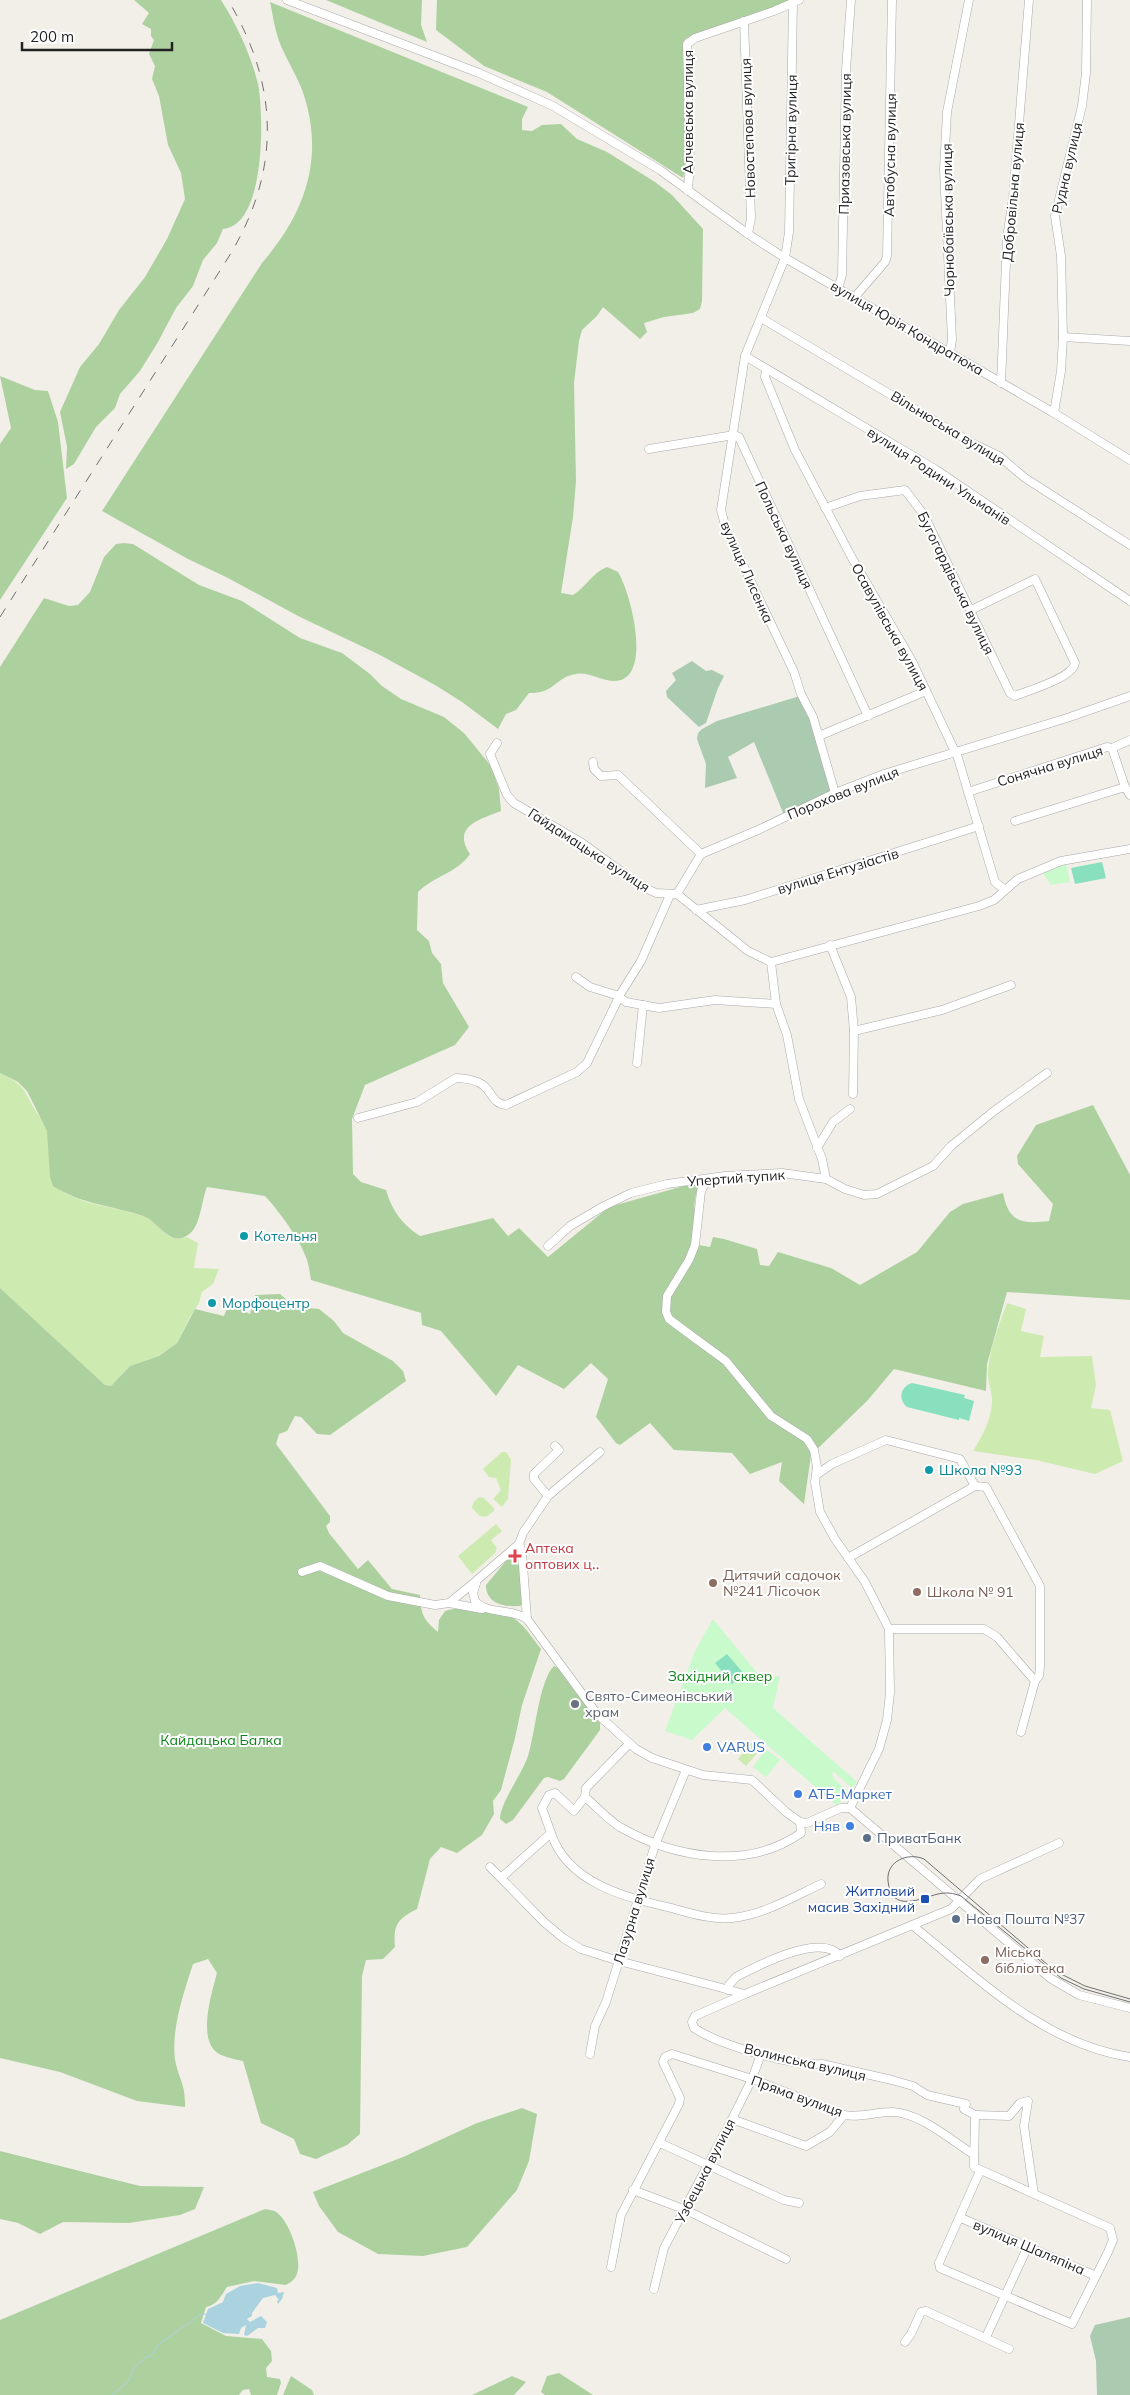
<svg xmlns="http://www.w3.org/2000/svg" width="1130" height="2395" font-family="Mulish,sans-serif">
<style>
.grass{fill:#cdebb0}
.forest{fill:#add19e}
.cemetery{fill:#aacbaf}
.park{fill:#c8facc}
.pitch{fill:#88e0be}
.water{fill:#aad3df}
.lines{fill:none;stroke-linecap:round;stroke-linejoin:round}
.stream{stroke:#aad3df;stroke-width:1}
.minor-casing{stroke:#a9a9a9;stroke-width:9}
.minor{stroke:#fff;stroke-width:8}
.tram{stroke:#707070;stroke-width:1}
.rail{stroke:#707070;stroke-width:1;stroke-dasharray:10 10;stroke-linecap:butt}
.culture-dot{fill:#0f9aa8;stroke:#fff;stroke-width:2}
.health-dot{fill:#e0444e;stroke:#fff;stroke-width:2}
.education-dot{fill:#8d6e63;stroke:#fff;stroke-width:2}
.worship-dot{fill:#6b7280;stroke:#fff;stroke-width:2}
.shop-dot{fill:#3f7fe0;stroke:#fff;stroke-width:2}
.service-dot{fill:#5c6f8a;stroke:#fff;stroke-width:2}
.transit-dot{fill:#1a4fb4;stroke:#fff;stroke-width:2}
.labels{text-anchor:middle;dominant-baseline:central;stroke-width:4;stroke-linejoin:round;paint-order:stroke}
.street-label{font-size:14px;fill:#222;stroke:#fff}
.culture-label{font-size:14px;fill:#0d838f;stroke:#fff;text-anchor:start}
.health-label{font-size:14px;fill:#be3a42;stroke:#fff;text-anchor:start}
.education-label{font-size:14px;fill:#785e54;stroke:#fff;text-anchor:start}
.park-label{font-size:14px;fill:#0c8416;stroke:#fff}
.worship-label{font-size:14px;fill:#5b616d;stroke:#fff;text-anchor:start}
.shop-label{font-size:14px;fill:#366cbe;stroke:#fff;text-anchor:start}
.service-label{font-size:14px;fill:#4e5e75;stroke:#fff;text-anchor:start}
.transit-label{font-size:14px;fill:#164399;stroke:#fff;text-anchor:end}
</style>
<rect width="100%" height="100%" fill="#f2efe9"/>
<g class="grass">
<path d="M 0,1073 C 25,1086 22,1087 35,1110 C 39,1117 44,1123 47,1130 C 54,1149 42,1179 61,1191 C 86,1206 118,1207 145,1217 C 163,1223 163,1244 187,1237 L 198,1243 L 194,1268 L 219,1269 L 213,1284 L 202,1292 L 199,1303 L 190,1317 L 177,1343 L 159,1356 L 130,1366 L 111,1386 L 105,1385 L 0,1288 Z"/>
<path d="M 1007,1303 L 1026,1309 L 1021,1331 L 1044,1336 L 1040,1357 L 1092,1356 L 1096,1385 L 1091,1408 L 1110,1410 L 1123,1461 L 1095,1474 L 1036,1460 L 973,1451 C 982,1437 992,1418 992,1401 C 992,1390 987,1380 988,1370 C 990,1347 999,1325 1007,1303 Z"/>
<polygon points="502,1452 506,1452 511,1459 508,1499 502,1507 493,1499 501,1490 496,1478 489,1477 483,1469"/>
<polygon points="479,1497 484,1498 494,1508 494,1511 486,1517 480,1516 472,1508 473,1503"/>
<polygon points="496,1524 502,1531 491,1540 497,1548 495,1553 472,1574 458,1556"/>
<polygon points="753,1741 761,1749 746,1766 738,1759"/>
</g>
<g class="forest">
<path d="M 134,0 L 221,0 C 237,25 251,55 258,84 C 264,114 266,226 223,229 L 217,243 L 203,260 L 193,286 L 176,308 L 158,342 L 140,371 L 120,394 L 115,408 L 96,427 L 74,464 L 66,469 L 67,447 L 60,412 L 80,367 L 99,344 L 119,310 L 145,277 L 167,239 L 185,199 L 181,173 L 168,145 L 159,96 L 152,79 L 155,66 L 149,54 L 154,40 L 151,36 L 151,29 L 142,24 L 149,13 Z"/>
<polygon points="326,0 422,0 421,25 427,42"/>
<polygon points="437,0 791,0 774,10 685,39 683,58 686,86 686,167 683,178 547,92 484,66 436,30"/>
<path d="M 270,2 L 528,107 L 522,119 L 522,130 L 532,131 L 542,125 L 561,124 L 577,139 L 607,152 L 655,182 L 672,195 L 703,229 L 702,301 L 700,309 L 693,313 L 664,317 L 644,323 L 647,332 L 640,339 L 603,307 L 597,316 L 582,330 L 579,341 L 574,383 L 576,481 L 573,517 L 561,593 L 573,595 C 586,587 592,573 607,567 L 618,572 C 630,591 651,670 621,680 C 606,685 591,671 576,674 C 555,677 555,694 529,693 L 516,710 L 506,714 L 498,729 L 462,702 L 435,685 L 378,654 L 300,617 L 228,578 L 188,559 L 102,511 L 262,263 C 307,211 326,154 301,87 C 295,73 287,60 281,46 C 275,32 273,16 270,2 Z"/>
<polygon points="0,376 35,390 48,391 58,422 67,498 0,600 0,444 11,428"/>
<path d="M 124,543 L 133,544 L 199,585 L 242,601 L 300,638 L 342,653 L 370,674 L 382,686 L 401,699 L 444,717 L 464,733 L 491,766 L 499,789 L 501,811 C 481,819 451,826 470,854 C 457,873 434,876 418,892 L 417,930 L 429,941 L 432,953 L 441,964 L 443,983 L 469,1027 L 455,1045 L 365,1085 L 352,1119 L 353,1174 L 361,1182 L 386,1190 C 392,1211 402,1224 420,1236 L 493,1218 L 508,1236 L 519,1228 L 548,1257 L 609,1207 L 687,1185 L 690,1182 L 698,1182 L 700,1185 C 690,1201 696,1227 699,1245 L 710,1247 L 713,1237 L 724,1239 L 757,1249 L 760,1265 L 769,1266 L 778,1252 L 831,1268 L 860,1285 L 917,1252 L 950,1212 L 963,1204 L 1003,1193 C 1009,1223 1022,1224 1049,1221 L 1053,1204 L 1018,1164 L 1017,1156 L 1036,1125 L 1093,1105 L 1130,1175 L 1130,1300 L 1007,1292 L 987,1364 L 986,1391 L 894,1369 L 867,1401 L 811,1455 L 804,1504 L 779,1481 L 782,1462 L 750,1474 L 732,1453 L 674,1450 L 650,1423 L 620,1445 L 616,1443 L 596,1417 L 608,1379 L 591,1363 L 564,1389 L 518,1365 L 496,1396 L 441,1331 L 422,1325 L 421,1313 L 311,1280 C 310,1273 309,1267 307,1260 C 301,1241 279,1211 265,1196 L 207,1187 C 201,1201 201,1227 188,1235 C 169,1248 159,1221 143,1216 C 114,1206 80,1204 53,1186 L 50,1177 L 47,1131 L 27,1091 L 18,1082 L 0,1073 L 0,667 L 44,598 L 69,606 L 78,605 L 90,592 L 104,557 L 116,544 Z"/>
<path d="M 0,1288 L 105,1385 L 111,1386 L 130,1366 L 159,1356 L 177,1343 L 195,1309 L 224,1316 L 229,1303 L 250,1314 L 255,1295 L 280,1294 L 295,1307 L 319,1309 L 334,1321 L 343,1333 L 393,1361 L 403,1371 L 406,1381 L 330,1435 L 317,1434 L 301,1417 L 295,1416 L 287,1431 L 279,1434 L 276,1444 L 330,1516 L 330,1522 L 326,1526 L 329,1533 L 358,1569 L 368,1560 L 392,1589 L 420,1595 C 421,1615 423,1619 438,1632 L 439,1620 L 445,1611 C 460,1606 498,1609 512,1617 C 524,1624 532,1638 541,1649 L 522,1705 L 515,1738 L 501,1790 L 493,1801 L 494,1814 L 482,1835 L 457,1853 L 441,1847 L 430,1859 L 417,1909 C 398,1919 393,1924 395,1947 L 383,1959 L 366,1960 L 362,1976 L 360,2134 L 347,2145 L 316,2159 L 300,2154 L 294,2139 L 261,2123 L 243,2061 C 234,2059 221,2057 214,2050 C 199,2033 212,1992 217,1973 L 208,1959 L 193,1964 C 184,1992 171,2029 175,2059 C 178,2078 186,2084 185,2107 L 137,2101 L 60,2072 L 0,2058 Z"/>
<path d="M 514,1555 L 518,1555 L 520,1560 L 522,1604 L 520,1606 C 504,1607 486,1604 486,1585 L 506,1561 Z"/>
<path d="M 554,1666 L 559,1669 L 576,1693 L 587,1703 L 600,1722 L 600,1730 L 564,1779 L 560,1781 L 548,1777 L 544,1778 L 513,1820 L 506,1824 L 500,1819 C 500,1803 522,1774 528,1756 C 535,1735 539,1680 554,1666 Z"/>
<polygon points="522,2108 537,2114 529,2161 517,2190 467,2247 423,2256 378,2254 338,2232 319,2206 313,2192 403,2157 477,2123"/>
<polygon points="0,2151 140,2186 204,2187 195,2209 180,2215 129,2223 63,2222 40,2234 18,2223 0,2219"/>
<path d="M 265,2209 C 268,2210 274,2210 276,2212 C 290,2221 305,2264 295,2278 C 293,2281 289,2283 286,2285 L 254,2281 L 227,2287 C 221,2296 217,2305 206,2307 L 201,2323 L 226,2336 L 262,2339 L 271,2351 L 272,2361 L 266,2368 L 267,2377 L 280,2379 L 281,2383 L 277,2395 L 251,2395 L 249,2389 L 243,2390 L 239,2395 L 0,2395 L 0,2320 Z"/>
<polygon points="559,2373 593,2395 545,2395 541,2392 547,2376"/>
<polygon points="291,2376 312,2390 314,2395 283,2395"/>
<polygon points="512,2376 526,2382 514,2395 472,2395"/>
</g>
<g class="cemetery">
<polygon points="692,661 706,671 712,670 724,676 718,688 706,723 699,727 667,697 666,691 676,680 672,673"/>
<polygon points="800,696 803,697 831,784 830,794 784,815 754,742 728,757 737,778 705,788 706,764 697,739 698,733 702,729 717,721"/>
<polygon points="1130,2317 1130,2395 1097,2395 1096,2361 1090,2336 1095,2325"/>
</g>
<g class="park">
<polygon points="1066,864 1070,882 1051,885 1043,873"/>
<polygon points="713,1619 762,1679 780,1676 773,1708 857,1782 852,1788 834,1772 832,1773 834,1779 849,1792 837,1806 725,1708 692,1740 665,1731 695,1651"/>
<polygon points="766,1749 780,1760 766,1777 753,1767"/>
</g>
<g class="pitch">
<polygon points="1102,862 1106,878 1075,884 1071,868"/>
<path d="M 912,1383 L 965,1395 L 964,1398 L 974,1401 L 969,1421 L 959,1418 L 959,1420 L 907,1407 C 898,1399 900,1387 912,1383 Z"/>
<polygon points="727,1654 744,1674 732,1684 715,1663"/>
</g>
<polygon class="water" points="258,2283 277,2288 278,2293 284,2292 282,2299 278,2304 277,2301 279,2300 275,2295 263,2298 252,2313 252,2316 247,2319 250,2322 261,2316 267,2322 265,2328 258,2328 247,2336 244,2335 246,2325 241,2328 239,2334 223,2333 203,2323 208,2309 223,2302 226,2294 240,2286"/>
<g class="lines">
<polyline class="stream" points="112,2395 128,2382 134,2368 147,2356 150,2357 158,2345 200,2315 207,2314"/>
<g class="minor-casing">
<g id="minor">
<polyline points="287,0 479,73 553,106 660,170 748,234 785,258 1054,413 1130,460"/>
<polyline points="793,2 789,232 785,258 745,356 721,510 726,529 794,672 801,694 813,717 835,793"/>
<polyline points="744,21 751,218 748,234"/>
<polyline points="688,191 690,163 687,44 695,38 774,11 799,0"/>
<polyline points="838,289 842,275 846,70 851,0"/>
<polyline points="854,298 885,262 887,256 892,0"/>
<polyline points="761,318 974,444 999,456 1025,478 1130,545"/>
<polyline points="1063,337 1130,341"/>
<polyline points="950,353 952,339 944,170 947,112 969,0"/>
<polyline points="745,356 935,469 1130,601"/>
<polyline points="766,369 765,377 795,450 852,558 912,661 958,758 995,882 1004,889"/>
<polyline points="1001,383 1007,238 1013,198 1029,0"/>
<polyline points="1054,413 1061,371 1063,337 1061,256 1055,216 1082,106 1086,73 1087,0"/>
<polyline points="649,449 734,435 739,437 868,716"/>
<path d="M 825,508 L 860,496 L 905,490 L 924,515 L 1010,693 L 1015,696 C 1029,690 1073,678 1075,663 L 1035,579 L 971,610"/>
<polyline points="819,736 926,691"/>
<polyline points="497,743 490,754 507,795 514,803 582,843 641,886 656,893 677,894 748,951 771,962 979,906 994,900 1018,879 1061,861 1130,849"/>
<polyline points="1112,748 1125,787 1130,795"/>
<polyline points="593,762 594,769 601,776 618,775 701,854 758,830 835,793 884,774 1067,718 1130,696"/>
<polyline points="968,792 1107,747 1112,748 1130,740"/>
<polyline points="1015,821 1125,787"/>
<polyline points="677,894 701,854"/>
<polyline points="696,910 745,900 979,826"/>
<polyline points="830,945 851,997 854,1031 853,1094"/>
<polyline points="771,962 776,1004 787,1035 799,1099 822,1159 826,1179"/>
<polyline points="576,977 590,987 616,995 626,1002 659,1008 715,1000 776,1004"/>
<polyline points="854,1031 942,1010 1011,985"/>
<polyline points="637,1063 643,1005"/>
<path d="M 358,1118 L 417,1102 L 456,1078 C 464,1078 476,1080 483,1085 C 492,1092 493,1104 506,1105 L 577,1072 L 587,1063 L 621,993 L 641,961 L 670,895"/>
<polyline points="817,1148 833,1122 850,1109"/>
<polyline points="707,1180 701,1191 695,1245 689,1260 667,1296 666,1312 669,1319 681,1328 726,1361 771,1416 807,1439 814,1450 817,1467 815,1482 820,1512 835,1539 865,1582 889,1629 890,1693 887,1720 879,1749 850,1808"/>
<polyline points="548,1246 570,1226 604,1206 631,1193 667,1184 725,1176 782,1173 826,1179 845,1189 864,1195 877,1194 933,1166 951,1146 994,1111 1047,1073"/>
<path d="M 600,1452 L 548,1496 L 523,1533 L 519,1544 L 477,1580 L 473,1593 L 475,1601 C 488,1615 511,1608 527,1619 L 597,1714 L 636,1749 L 652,1758 L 703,1775 L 752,1780 L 786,1812 L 800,1822 L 807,1823 L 841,1808 L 850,1808"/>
<polyline points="816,1475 832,1464 886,1440 960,1459 975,1486 986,1487 1040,1586 1040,1666 1039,1676 1035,1681"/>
<polyline points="548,1496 534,1479 534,1474 559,1450 555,1446"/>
<polyline points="519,1544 522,1552 527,1619"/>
<polyline points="848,1558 975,1486"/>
<polyline points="302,1572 320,1566 388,1596 435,1605 449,1603 476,1581"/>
<polyline points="449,1603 482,1609"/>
<polyline points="889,1629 984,1629 997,1637 1035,1681 1021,1732"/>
<path d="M 585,1797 C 596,1806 607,1819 620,1827 C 674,1858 747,1871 801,1833 L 800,1822"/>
<polyline points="850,1808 1050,1978 1079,1995 1130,2008"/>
<path d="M 551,1833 C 568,1885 629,1898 675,1909 C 693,1914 713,1920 732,1918 C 763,1915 793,1897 821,1884"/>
<polyline points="490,1867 544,1922 563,1938 581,1949 619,1961 745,1994 951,1909 980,1879 1059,1843"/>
<polyline points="502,1877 551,1833 542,1808 549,1795 555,1793 574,1811 585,1797 586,1788 629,1744"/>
<path d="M 912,1925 C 978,1978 1043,2044 1130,2057"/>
<path d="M 728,1990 L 729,1985 L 736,1977 C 757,1966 821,1932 840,1956"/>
<path d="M 745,1994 L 695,2016 L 692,2022 L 694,2028 C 719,2045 792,2066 822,2064 L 892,2080 L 913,2086 L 927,2095 L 966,2104 L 964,2109 L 975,2115"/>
<polyline points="590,2054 595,2026 606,2002 655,1845 686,1770"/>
<polyline points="732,2119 806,2146 830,2132 844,2115"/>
<polyline points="660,2143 784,2200 799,2203"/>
<polyline points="980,2171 939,2263 940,2268 1072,2324 1108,2252 1113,2240 1110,2228 974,2167 975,2115 1009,2116 1020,2103 1028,2101 1024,2126 1034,2194"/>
<polyline points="633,2190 686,2210 786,2259"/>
<polyline points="961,2218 1096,2276"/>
<path d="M 611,2267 L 621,2215 L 679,2104 L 680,2098 L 663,2062 L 665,2057 L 672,2054 L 752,2079 L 844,2115 C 860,2118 875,2112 891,2112 C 917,2111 951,2140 973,2154"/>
<polyline points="654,2289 664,2248 732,2119 752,2079 761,2054"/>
<polyline points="986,2337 1028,2246"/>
<polyline points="905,2342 911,2334 921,2312 926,2311 1009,2349"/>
</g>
</g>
<use href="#minor" class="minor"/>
<g class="tram">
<polyline points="891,1913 914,1903"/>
<path d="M 1130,1999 L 1085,1986 L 1055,1971 L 924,1859 C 908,1852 886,1861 888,1881 C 891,1914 921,1898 938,1894 C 946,1892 953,1893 961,1896 L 1061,1978 L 1084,1989 L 1130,2002"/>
</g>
<path class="rail" d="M 0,617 L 228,258 C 281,172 280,87 228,0"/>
</g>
<g class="culture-dot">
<circle cx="244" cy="1236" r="5"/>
<circle cx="212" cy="1303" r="5"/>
<circle cx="929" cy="1470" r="5"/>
</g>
<path class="health-dot" d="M512.5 1548.5h5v5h5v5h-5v5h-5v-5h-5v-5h5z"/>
<g class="education-dot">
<circle cx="713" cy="1583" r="5"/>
<circle cx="917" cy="1592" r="5"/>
<circle cx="985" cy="1960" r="5"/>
</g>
<circle class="worship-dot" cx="575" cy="1704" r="5"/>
<g class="shop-dot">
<circle cx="707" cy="1747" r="5"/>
<circle cx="798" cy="1794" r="5"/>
<circle cx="850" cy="1826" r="5"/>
</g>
<g class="service-dot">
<circle cx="867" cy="1838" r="5"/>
<circle cx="956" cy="1919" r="5"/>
</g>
<rect class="transit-dot" x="920" y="1894" width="10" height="10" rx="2.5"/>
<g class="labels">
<g class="street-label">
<text transform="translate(688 112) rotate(-90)">Алчевська вулиця</text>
<text transform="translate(748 128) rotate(-92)">Новостепова вулиця</text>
<text transform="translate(791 130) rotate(-89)">Тригірна вулиця</text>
<text transform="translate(845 144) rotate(-89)">Приазовська вулиця</text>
<text transform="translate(890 155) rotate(-89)">Автобусна вулиця</text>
<text transform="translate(1067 168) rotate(-77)">Рудна вулиця</text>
<text transform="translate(1013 192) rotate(-85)">Добровільна вулиця</text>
<text transform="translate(948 220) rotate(-91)">Чорнобаївська вулиця</text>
<text transform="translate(907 328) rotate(30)">вулиця Юрія Кондратюка</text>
<text transform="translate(948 428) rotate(31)">Вільнюська вулиця</text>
<text transform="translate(939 476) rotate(33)">вулиця Родини Ульманів</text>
<text transform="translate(784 535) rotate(65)">Польська вулиця</text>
<text transform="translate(747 572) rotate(66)">вулиця Лисенка</text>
<text transform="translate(956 583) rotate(64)">Бугогардівська вулиця</text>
<text transform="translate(890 627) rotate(61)">Осавулівська вулиця</text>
<text transform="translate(1050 766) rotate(-17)">Сонячна вулиця</text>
<text transform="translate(843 793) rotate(-22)">Порохова вулиця</text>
<text transform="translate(589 850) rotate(33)">Гайдамацька вулиця</text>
<text transform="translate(838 871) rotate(-17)">вулиця Ентузіастів</text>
<text transform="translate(736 1178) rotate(-4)">Упертий тупик</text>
<text transform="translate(634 1911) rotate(-73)">Лазурна вулиця</text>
<text transform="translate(805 2062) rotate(13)">Волинська вулиця</text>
<text transform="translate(797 2096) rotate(20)">Пряма вулиця</text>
<text transform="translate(705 2171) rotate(-63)">Узбецька вулиця</text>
<text transform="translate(1029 2247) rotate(23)">вулиця Шаляпіна</text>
</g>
<g class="culture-label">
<text x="254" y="1236">Котельня</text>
<text x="222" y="1303">Морфоцентр</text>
<text x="939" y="1470">Школа №93</text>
</g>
<g class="health-label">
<text x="525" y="1548">Аптека<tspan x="525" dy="16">оптових ц‥</tspan></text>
</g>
<g class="education-label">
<text x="723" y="1575">Дитячий садочок<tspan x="723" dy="16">№241 Лісочок</tspan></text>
<text x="927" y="1592">Школа № 91</text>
<text x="995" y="1952">Міська<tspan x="995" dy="16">бібліотека</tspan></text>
</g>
<g class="park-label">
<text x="720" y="1676">Західний сквер</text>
<text x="221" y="1740">Кайдацька Балка</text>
</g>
<g class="worship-label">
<text x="585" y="1696">Свято-Симеонівський<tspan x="585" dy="16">храм</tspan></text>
</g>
<g class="shop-label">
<text x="717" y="1747">VARUS</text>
<text x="808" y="1794">АТБ-Маркет</text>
<text x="840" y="1826" text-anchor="end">Няв</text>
</g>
<g class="service-label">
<text x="877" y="1838">ПриватБанк</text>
<text x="966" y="1919">Нова Пошта №37</text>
</g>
<g class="transit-label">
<text x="915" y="1891">Житловий<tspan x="915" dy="16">масив Західний</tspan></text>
</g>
</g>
<path d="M22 42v8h150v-8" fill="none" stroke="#222222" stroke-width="2.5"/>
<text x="30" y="42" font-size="15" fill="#222222" stroke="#ffffff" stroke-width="4" paint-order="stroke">200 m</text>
</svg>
